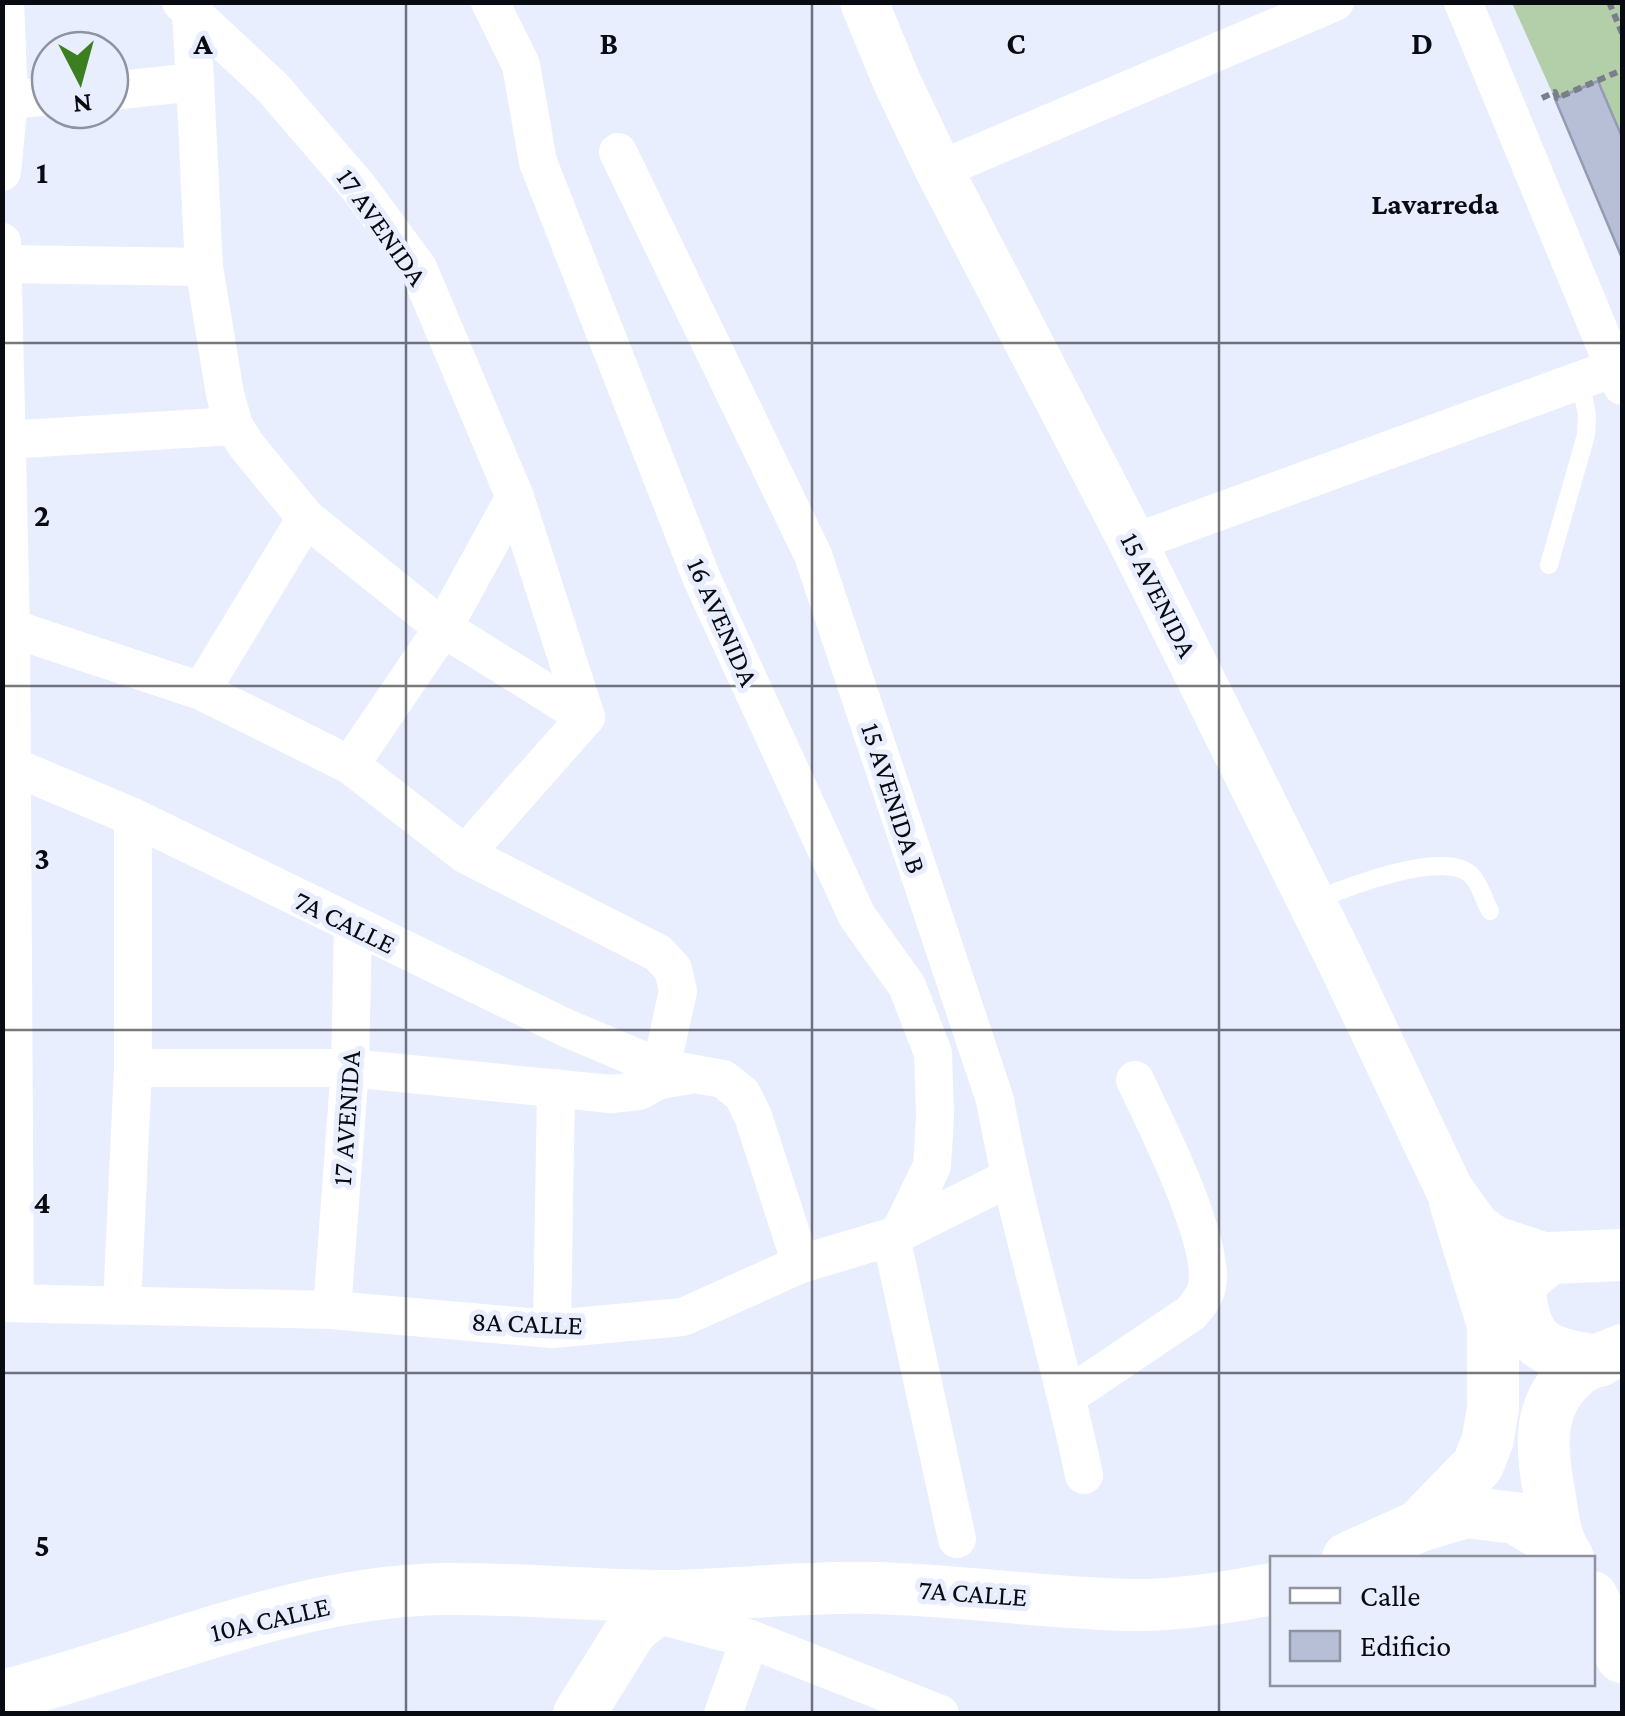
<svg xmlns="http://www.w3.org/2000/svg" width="1625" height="1716" font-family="'Crimson Pro',serif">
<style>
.green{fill:#b3cfa9}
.building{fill:#b7bfd7;stroke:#949cb4;stroke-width:2.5}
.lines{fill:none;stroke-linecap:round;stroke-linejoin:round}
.path{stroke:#7a7e8a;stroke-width:6;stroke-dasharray:8 5;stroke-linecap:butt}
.service{stroke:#fff;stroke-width:18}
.minor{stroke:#fff;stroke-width:38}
.tertiary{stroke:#fff;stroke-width:48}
.secondary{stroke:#fff;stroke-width:52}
.grid{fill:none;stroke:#090b13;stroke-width:2.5;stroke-opacity:0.55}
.labels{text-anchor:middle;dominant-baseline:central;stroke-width:10;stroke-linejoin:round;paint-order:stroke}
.street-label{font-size:28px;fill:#090b13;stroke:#e9eefe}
.neighbourhood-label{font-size:30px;font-weight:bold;fill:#090b13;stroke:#e9eefe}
.grid-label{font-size:32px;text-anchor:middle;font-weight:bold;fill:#090b13;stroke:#e9eefe;stroke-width:10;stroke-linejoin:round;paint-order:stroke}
</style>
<rect width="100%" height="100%" fill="#e9eefe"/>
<polygon class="green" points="1512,3 1622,3 1622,137 1598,81 1555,99"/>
<polygon class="building" points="1598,81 1622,137 1622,258 1555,99"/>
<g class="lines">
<g class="path">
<polyline points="1609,2 1622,33"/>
<polyline points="1542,98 1555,92 1557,98 1622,70"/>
</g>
<g class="service">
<polyline points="1549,565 1586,435 1587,414 1580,381"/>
<path d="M 1312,902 C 1342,889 1446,847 1472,876 C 1480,884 1484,900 1490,911"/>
</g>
<g class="minor">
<polyline points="181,2 273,88 359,188 418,268 515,497 586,717"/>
<polyline points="490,2 521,65 538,162 702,579 857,916 907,986 933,1053 935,1118 932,1166 901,1230"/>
<polyline points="1463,2 1622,386"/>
<polyline points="195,82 204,267 225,394 234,426 246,445 306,518 443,628 586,717"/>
<polyline points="110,91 195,82 191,13"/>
<polyline points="9,100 50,96"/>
<path d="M 618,152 L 813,555 L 995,1100 C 1018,1227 1058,1349 1084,1475"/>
<polyline points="939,170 1335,2"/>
<polyline points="2,172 9,100 5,2"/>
<polyline points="2,242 11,628 15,1303"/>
<polyline points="3,264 204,267"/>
<polyline points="5,440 234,426"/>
<polyline points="1133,543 1622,365"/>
<polyline points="11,628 201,691 350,765 465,854 658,953 673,969 678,991 661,1068"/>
<polyline points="201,691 306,518"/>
<polyline points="350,765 443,628 515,497"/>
<polyline points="2,766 12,766 133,817 564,1027 661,1068 723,1079 742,1094 753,1116 801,1264"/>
<polyline points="465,854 586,717"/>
<polyline points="133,1068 350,1068 611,1094 639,1091 659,1080 690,1075"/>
<polyline points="891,1237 957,1539"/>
<polyline points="2,1303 332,1310 552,1329 683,1317 801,1264 891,1237 1009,1178"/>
<polyline points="122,1305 133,1068 133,817"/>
<polyline points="332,1310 350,1068 353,926"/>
<polyline points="552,1329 556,1088"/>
<path d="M 1068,1396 L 1191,1313 C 1198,1305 1205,1297 1207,1286 C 1216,1242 1155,1122 1135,1080"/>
<polyline points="651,1613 750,1639 940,1714"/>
<polyline points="723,1714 750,1639"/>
</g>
<g class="tertiary">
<polyline points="864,2 897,82 939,170 1133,543 1341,961 1449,1189 1477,1228 1495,1240 1549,1258"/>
<polyline points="1453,1202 1493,1332"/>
</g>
<g class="secondary">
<path d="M 1519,1284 C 1525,1346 1540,1352 1599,1361"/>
<polyline points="1419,1526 1466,1512 1515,1518 1558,1543"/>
<polyline points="1348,1558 1419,1526 1478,1465 1488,1439 1493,1408 1493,1332 1504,1304 1519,1284 1549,1258 1622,1255"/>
<path d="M 1568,1558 C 1554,1538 1553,1515 1549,1491 C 1541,1449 1537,1406 1573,1374 C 1585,1363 1607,1357 1622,1350"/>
<polyline points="1592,1597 1622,1657"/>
<path d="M 2,1696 C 148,1659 290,1592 442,1589 C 518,1588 594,1596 669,1596 C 737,1595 805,1586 873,1588 C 961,1590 1050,1604 1137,1605 C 1183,1605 1228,1597 1272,1589"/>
<polyline points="579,1714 632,1629 673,1596"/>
</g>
</g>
<path class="grid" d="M 406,2 L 406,1714M 812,2 L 812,1714M 1219,2 L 1219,1714M 2,343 L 1622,343M 2,686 L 1622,686M 2,1030 L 1622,1030M 2,1373 L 1622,1373"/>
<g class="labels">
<g class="street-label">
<text transform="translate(382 227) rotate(55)">17 AVENIDA</text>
<text transform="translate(1159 595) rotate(63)">15 AVENIDA</text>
<text transform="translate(723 622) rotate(66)">16 AVENIDA</text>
<text transform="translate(894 798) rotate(72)">15 AVENIDA B</text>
<text transform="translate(345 922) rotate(26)">7A CALLE</text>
<text transform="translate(346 1118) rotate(-86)">17 AVENIDA</text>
<text transform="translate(527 1323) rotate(2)">8A CALLE</text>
<text transform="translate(973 1593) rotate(4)">7A CALLE</text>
<text transform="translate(270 1619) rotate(-13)">10A CALLE</text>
</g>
<g class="neighbourhood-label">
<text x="1435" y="203">Lavarreda</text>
</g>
</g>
<g class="grid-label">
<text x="203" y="54">A</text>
<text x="609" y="54">B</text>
<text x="1016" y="54">C</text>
<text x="1422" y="54">D</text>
<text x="42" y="183">1</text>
<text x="42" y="526">2</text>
<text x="42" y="869">3</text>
<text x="42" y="1213">4</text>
<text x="42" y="1556">5</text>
</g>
<rect width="1625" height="1716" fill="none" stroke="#090b13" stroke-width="10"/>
<rect x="1270" y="1556" width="325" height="130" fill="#e9eefe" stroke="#8f93a0" stroke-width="2.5"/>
<rect x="1290" y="1588" width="50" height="15" fill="#ffffff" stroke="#8f93a0" stroke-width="2.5"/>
<text x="1360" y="1606" font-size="30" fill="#090b13">Calle</text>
<rect x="1290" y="1631" width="50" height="30" fill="#b7bfd7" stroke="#8f93a0" stroke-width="2.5"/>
<text x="1360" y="1656" font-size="30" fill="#090b13">Edificio</text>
<g transform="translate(80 80) rotate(174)"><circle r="48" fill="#e9eefe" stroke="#8f93a0" stroke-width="2.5"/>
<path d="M0-8L18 38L0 25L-18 38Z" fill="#3c7f20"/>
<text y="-15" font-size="28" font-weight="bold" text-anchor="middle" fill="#090b13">N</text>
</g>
</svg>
